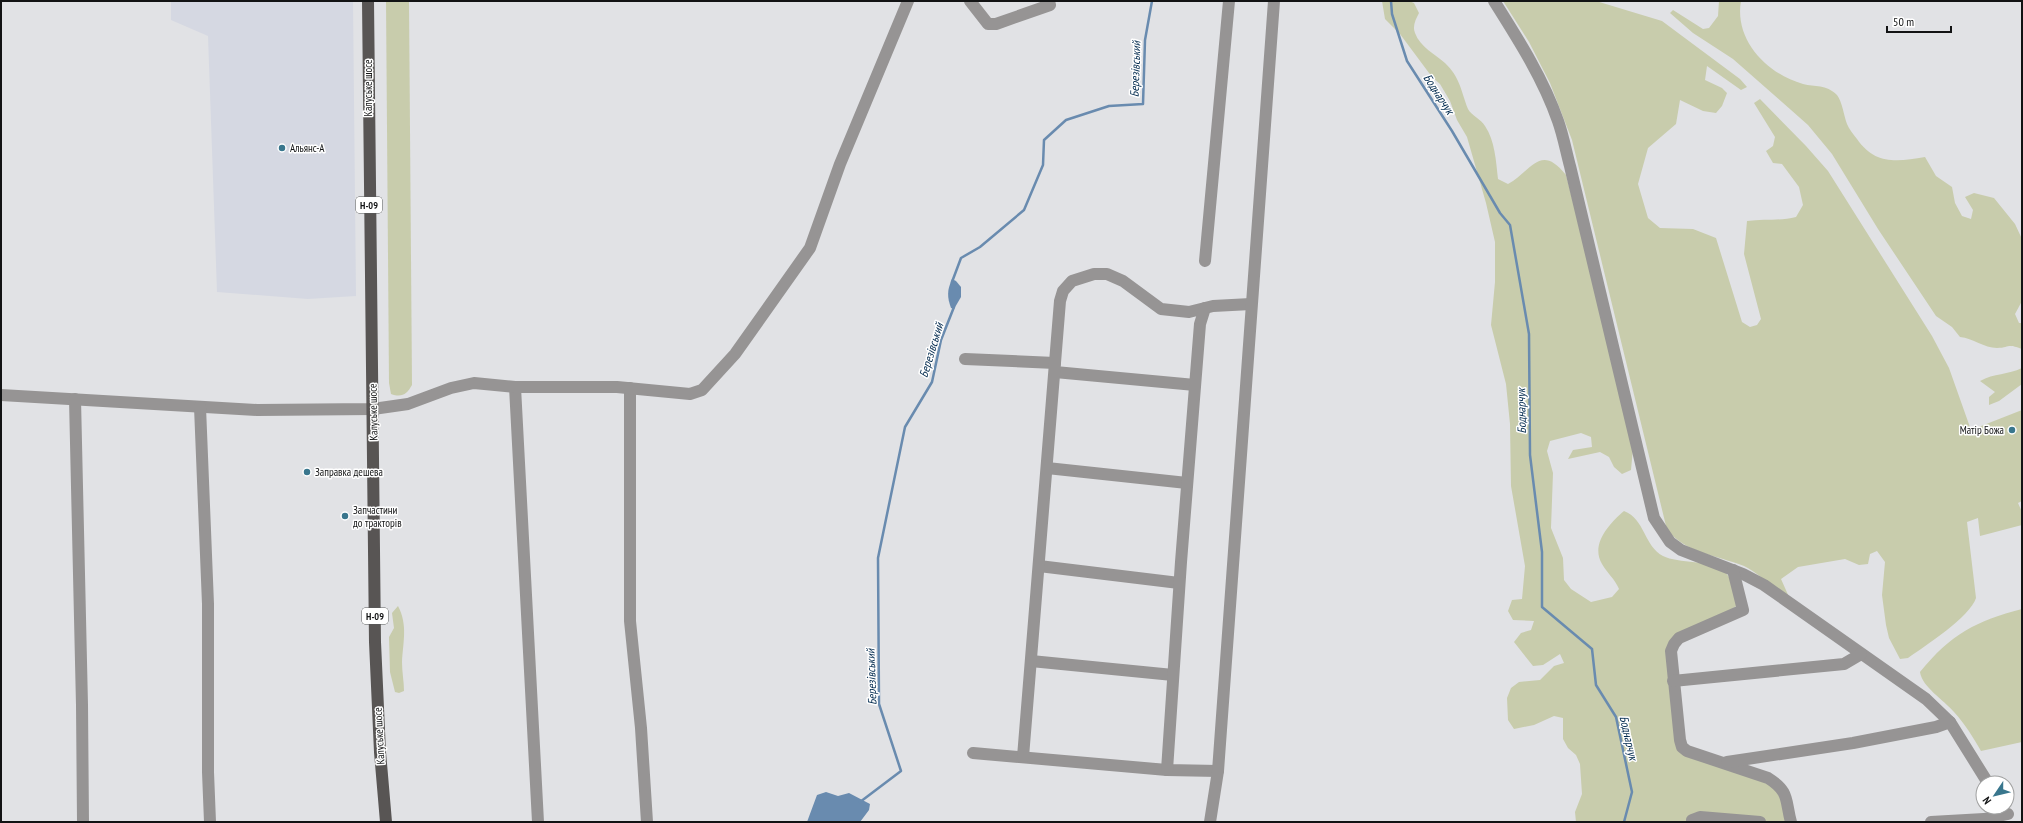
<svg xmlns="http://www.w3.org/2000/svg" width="2023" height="823" font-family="'PT Sans Narrow',sans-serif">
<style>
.built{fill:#d5d8e2}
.green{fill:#c8ccac}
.water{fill:#698baf}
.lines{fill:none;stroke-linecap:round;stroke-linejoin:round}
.stream{stroke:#698baf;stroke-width:2.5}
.minor{stroke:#969494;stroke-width:12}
.major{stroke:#585554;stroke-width:12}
.poi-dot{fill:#39768d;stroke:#fff;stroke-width:1.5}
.labels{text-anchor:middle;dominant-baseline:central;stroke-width:3;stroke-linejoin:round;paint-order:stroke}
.shield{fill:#fff;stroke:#595a5a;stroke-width:1}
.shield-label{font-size:10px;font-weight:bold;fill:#121314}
.street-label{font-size:11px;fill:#121314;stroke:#fff}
.poi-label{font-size:11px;fill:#121314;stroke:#fff;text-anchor:start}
.water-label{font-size:12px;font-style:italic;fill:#022a4e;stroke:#fff}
</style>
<rect width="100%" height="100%" fill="#e1e2e5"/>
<polygon class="built" points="171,1 353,1 356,296 308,299 217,292 208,36 171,20"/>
<g class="green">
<path d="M 386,1 L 409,1 L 412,385 C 407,394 402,398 391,394 L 389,383 Z"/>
<path d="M 1382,1 L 1409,1 L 1414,3 L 1419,13 C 1416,19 1412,26 1415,33 C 1420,47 1435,54 1445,63 C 1460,77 1461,91 1468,109 C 1471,115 1481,119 1485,126 C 1495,141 1496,161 1498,179 L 1508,184 C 1531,172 1540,142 1566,175 L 1634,437 L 1631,470 L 1622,474 L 1614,467 L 1609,457 L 1600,452 L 1568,459 L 1573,450 L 1592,447 L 1591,437 L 1581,433 L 1550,441 L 1547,451 L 1553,473 L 1551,528 L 1563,558 L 1564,580 L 1571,589 L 1591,602 L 1612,597 L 1619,589 C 1615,579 1607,573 1602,564 C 1590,544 1610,523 1624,511 C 1645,519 1644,546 1663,556 C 1678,564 1712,559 1725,572 C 1733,580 1735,594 1738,605 L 1670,647 L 1678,745 L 1779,787 L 1788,822 L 1576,822 L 1575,812 L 1582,794 L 1580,764 L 1576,755 L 1568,748 L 1563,739 L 1563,718 L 1554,716 L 1534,725 L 1514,729 L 1508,720 L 1507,698 L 1511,688 L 1519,682 L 1540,680 L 1554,666 L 1564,663 L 1560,654 L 1543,665 L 1533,666 L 1514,642 L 1521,633 L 1531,630 L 1534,621 L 1513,620 L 1508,611 L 1512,600 L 1522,599 L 1525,566 L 1511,486 L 1510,424 L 1506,384 L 1491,325 L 1495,282 L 1495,242 L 1486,203 L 1467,137 L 1457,120 L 1450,101 L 1440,84 L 1432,77 L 1400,34 L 1385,19 Z"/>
<path d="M 1503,1 L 1596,1 L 1662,21 L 1740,79 L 1747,87 L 1741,90 L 1707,66 L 1705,80 L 1722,88 L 1727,93 L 1722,106 L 1716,113 L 1703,111 L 1680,100 L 1676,124 L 1648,148 L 1638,184 L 1648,218 L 1660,228 L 1693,229 L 1716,238 L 1742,322 L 1750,327 L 1757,325 L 1761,319 L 1744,254 L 1747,221 C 1764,219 1780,221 1796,217 L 1803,205 L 1799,187 L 1782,164 L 1773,163 L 1766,151 L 1773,146 L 1775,137 L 1754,103 L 1760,99 L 1806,146 L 1828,171 L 1932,336 L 1949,368 L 1971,430 L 2022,410 L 2022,501 L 2018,503 L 2022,512 L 2022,525 L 1980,536 L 1978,518 L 1967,522 L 1976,598 C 1970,617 1925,646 1908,658 L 1900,659 L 1889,638 L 1886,625 L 1882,595 L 1885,562 L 1877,551 L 1870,554 L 1868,564 L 1859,565 L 1845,559 L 1798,567 L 1781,579 L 1789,597 L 1786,597 C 1774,588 1757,572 1744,566 C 1716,555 1688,554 1667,530 L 1572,140 L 1550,83 L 1529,42 Z"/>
<path d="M 1719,1 L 1741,1 C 1734,40 1767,74 1803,84 C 1815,87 1826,84 1837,95 C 1842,101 1844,116 1847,124 C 1849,129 1853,134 1857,139 C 1875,165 1897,162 1925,157 L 1936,176 L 1952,187 L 1955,203 L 1962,216 L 1971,219 L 1973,210 L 1965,197 L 1974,193 L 1994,198 L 2015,224 L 2022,239 L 2022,301 L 2015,314 L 2019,323 L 2022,323 L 2022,349 C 2006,343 2010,348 1997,348 C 1984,348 1973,338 1960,337 L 1952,327 L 1936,316 L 1878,229 L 1832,154 L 1808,125 L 1733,59 L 1693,33 L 1670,13 L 1673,10 L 1703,29 L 1709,28 L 1718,16 Z"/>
<path d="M 2022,368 L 2022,384 L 1999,401 L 1989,405 L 1989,397 L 1995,392 L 1980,381 C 1994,373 2008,375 2022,368 Z"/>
<path d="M 398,606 C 408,625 403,642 402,662 C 402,672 404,682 404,691 L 399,693 L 395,692 L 390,672 L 389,637 L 394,628 L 392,613 Z"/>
<path d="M 2022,609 L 2022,742 L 1981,751 C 1973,737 1965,724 1954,712 C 1944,700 1922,687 1920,672 C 1951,634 1976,621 2022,609 Z"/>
</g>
<g class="water">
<path d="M 952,279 L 956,281 L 961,287 L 961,297 L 954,309 L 951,308 C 947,297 947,290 952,279 Z"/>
<polygon points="826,792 838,796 849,793 870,804 869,810 860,822 807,822 817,795"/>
</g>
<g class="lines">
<g class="stream">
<polyline points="1391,1 1392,14 1407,61 1452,131 1500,213 1510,225 1529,334 1530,455 1542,552 1542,607 1592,649 1596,685 1616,717 1632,792 1624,822"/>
<polyline points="952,282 961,258 980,247 1024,210 1043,165 1044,140 1066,120 1109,106 1143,104 1145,40 1152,1"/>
<polyline points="860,802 901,771 879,704 878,558 905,427 932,382 941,340 954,307"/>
</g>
<g class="minor">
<polyline points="970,1 988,24 996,24 1050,5 1049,1"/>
<path d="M 1494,1 C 1518,39 1543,78 1558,121 C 1563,135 1566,151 1570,166 L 1654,518 L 1670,542 L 1681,550 L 1743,574 L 1764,585 L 1926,699 L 1950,722 L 1988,783"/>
<polyline points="1205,261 1229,1"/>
<polyline points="965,359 1055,363"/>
<polyline points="1055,372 1195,385"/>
<polyline points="515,387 538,822"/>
<polyline points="630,388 630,621 641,728 647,822"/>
<polyline points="1,395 257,410 373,409 408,404 451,388 474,383 515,387 617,387 690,394 702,390 735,354 810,248 840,164 908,1"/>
<polyline points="75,399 82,705 83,822"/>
<polyline points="200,407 208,604 208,772 210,822"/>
<polyline points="1047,468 1187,483"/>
<polyline points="1039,566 1179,583"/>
<path d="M 1733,570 L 1743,610 L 1679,638 L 1674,644 L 1671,651 L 1680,740 L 1682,747 L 1687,751 L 1768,778 C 1790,792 1785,800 1791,822"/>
<polyline points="1031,661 1173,675"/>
<polyline points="1673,681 1844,664 1861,654"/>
<polyline points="973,753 1167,770 1218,771"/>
<polyline points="1023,757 1060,301 1063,291 1072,281 1094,274 1107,274 1123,281 1161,309 1189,312 1213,306 1251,304"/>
<polyline points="1727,762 1853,743 1936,727 1950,722"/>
<polyline points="1167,770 1181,562 1200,324 1205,308"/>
<polyline points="1692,820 1700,817 1760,822"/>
<polyline points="1210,822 1218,771 1274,1"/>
<polyline points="1931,822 1984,819 2008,814"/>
</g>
<polyline class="major" points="368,1 375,642 380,752 386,822"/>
</g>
<g class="poi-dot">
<circle cx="282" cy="148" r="4"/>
<circle cx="2012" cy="430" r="4"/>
<circle cx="307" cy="472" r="4"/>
<circle cx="345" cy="516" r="4"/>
</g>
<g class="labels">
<g class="shield">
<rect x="356" y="197" width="26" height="16" rx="3"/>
<rect x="362" y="608" width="26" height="16" rx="3"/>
</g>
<g class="shield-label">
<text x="369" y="205">Н-09</text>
<text x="375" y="616">Н-09</text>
</g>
<g class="street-label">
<text transform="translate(368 88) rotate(-90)">Калуське шосе</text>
<text transform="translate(373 412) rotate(-91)">Калуське шосе</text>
<text transform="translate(379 736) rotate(-93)">Калуське шосе</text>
</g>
<g class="poi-label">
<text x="290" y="148">Альянс-А</text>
<text x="2004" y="430" text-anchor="end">Матір Божа</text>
<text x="315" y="472">Заправка дешева</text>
<text x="353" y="510">Запчастини<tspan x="353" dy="13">до тракторів</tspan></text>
</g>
<g class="water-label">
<text transform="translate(1135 69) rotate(-88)">Березівський</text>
<text transform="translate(1439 94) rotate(57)">Боднарчук</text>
<text transform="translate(931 350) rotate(-73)">Березівський</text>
<text transform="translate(1521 411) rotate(-91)">Боднарчук</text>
<text transform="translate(871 677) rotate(-92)">Березівський</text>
<text transform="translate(1629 738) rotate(77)">Боднарчук</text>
</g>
</g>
<rect width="2023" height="823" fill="none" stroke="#121314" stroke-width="4"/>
<g transform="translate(1995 795) rotate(235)"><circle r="19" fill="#ffffff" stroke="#a0a1a1"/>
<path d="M0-3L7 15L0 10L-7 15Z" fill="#39768d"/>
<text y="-6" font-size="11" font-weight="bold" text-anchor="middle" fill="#121314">N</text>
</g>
<path d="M1887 26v6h64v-6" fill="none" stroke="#121314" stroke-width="2"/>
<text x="1893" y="26" font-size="12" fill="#121314" stroke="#ffffff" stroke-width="3" paint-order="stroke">50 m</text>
</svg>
